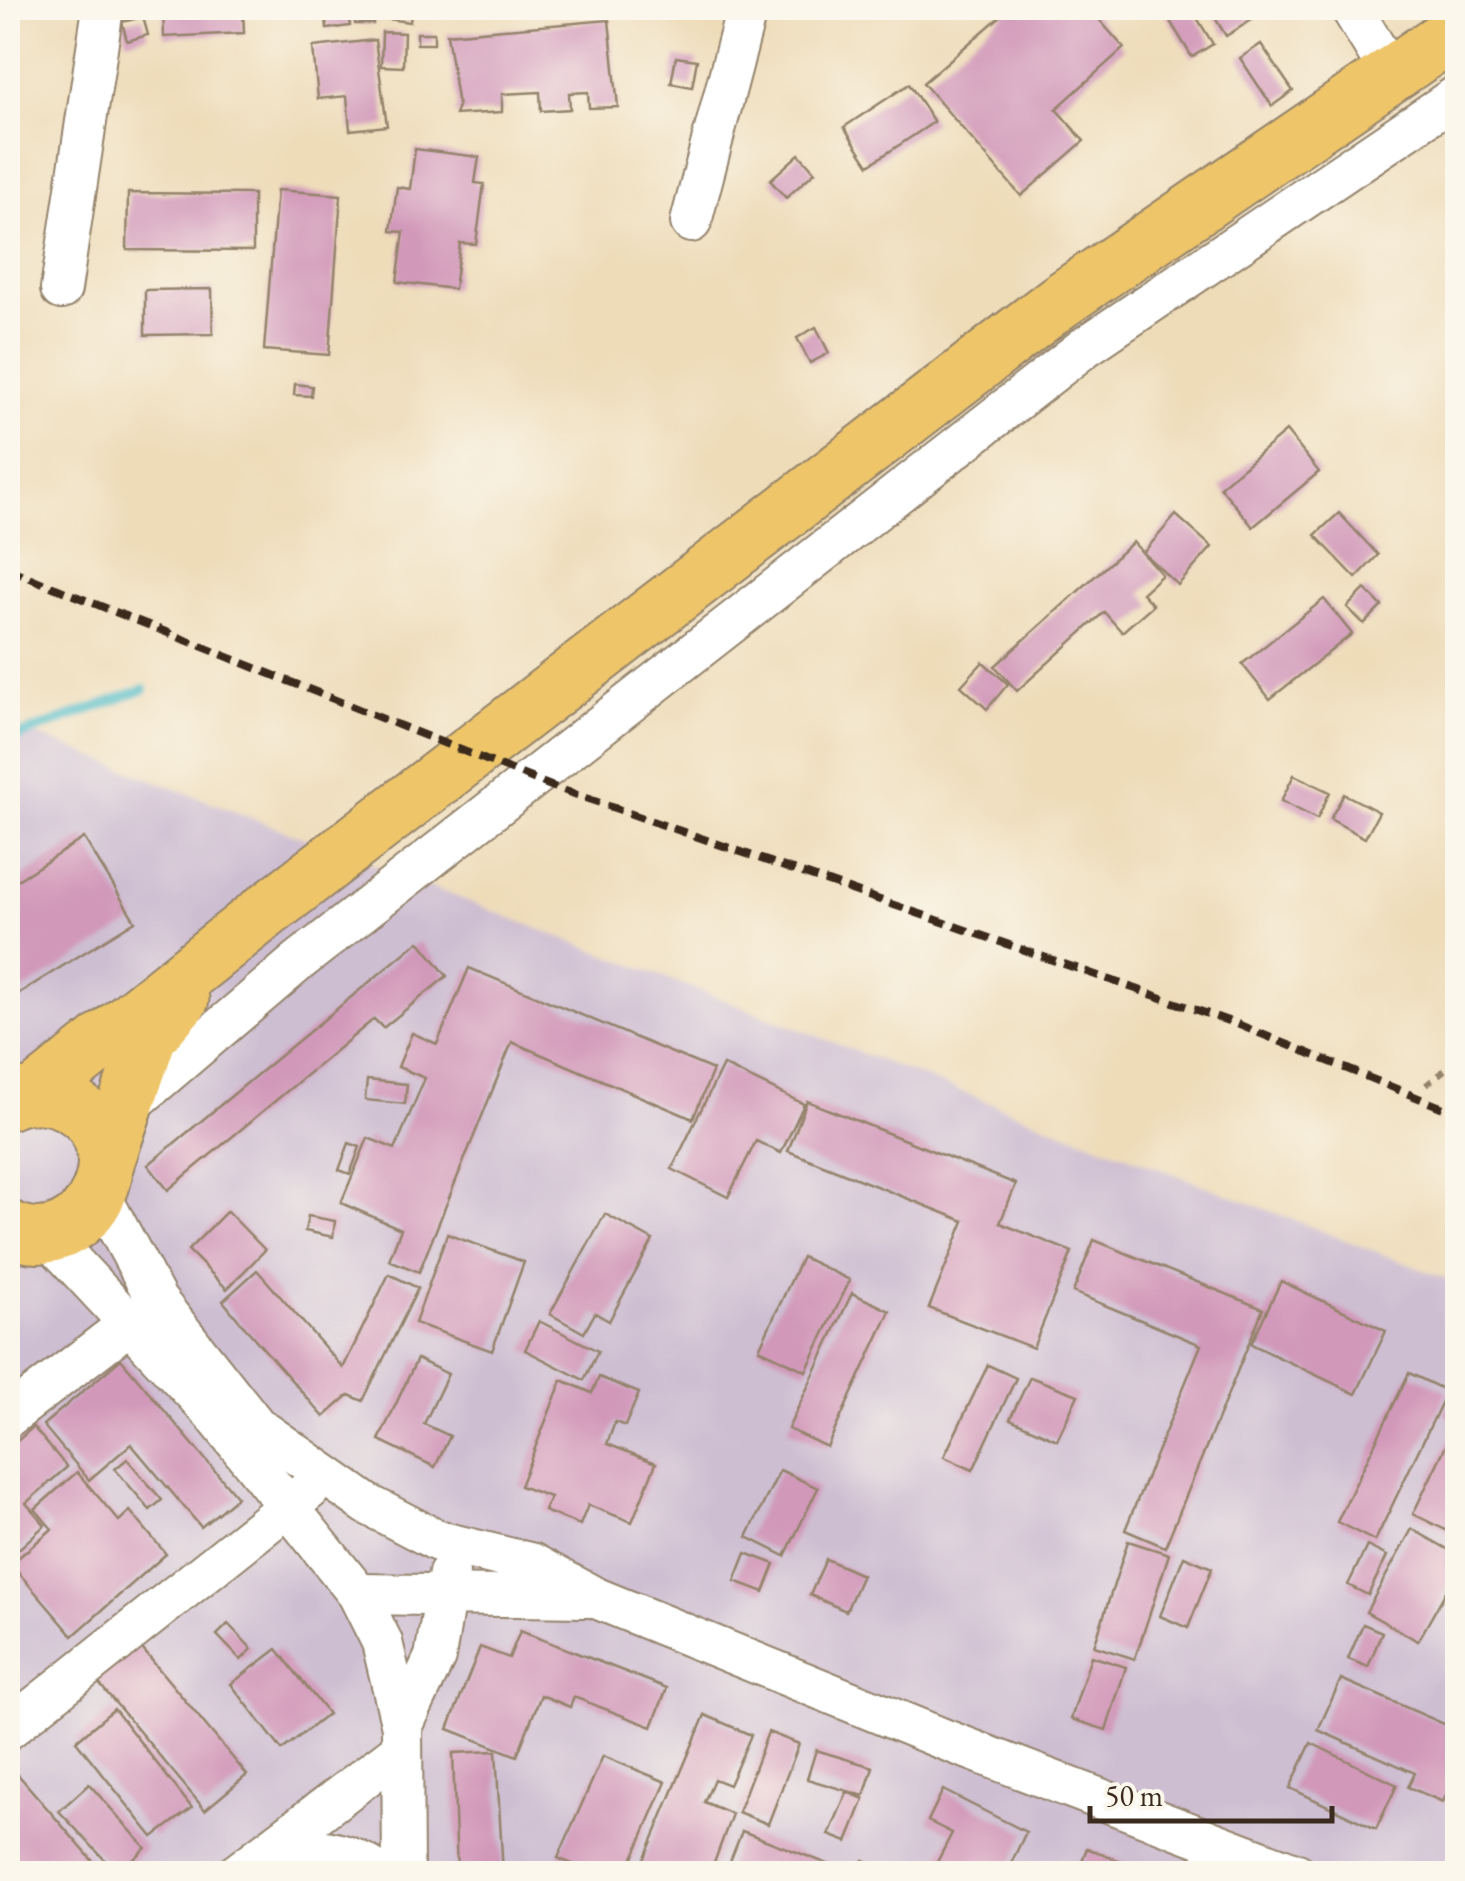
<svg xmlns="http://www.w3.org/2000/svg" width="1465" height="1881" font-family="'EB Garamond',serif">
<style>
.industrial{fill:#cebed2}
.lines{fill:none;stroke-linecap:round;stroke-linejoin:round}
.stream{stroke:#4bb9c5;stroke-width:10}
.building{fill:#d198b9}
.minor-casing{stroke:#94836c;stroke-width:44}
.highway-casing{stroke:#94836c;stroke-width:59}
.path{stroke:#94836c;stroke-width:6;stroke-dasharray:8 8;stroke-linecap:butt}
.minor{stroke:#fff;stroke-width:40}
.highway{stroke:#eec569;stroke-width:55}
.rail{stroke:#3b2a1e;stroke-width:8;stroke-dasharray:15 8;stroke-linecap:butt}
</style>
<rect width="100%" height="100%" fill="#fbf7ec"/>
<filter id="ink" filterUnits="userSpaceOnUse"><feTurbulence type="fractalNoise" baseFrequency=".01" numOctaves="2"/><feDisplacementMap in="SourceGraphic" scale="20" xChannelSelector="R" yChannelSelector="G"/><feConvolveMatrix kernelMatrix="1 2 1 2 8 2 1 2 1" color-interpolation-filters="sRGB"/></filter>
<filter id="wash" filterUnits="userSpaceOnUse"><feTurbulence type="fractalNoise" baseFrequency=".0048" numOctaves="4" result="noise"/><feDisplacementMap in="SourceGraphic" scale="40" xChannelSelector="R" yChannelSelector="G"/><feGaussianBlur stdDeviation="2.25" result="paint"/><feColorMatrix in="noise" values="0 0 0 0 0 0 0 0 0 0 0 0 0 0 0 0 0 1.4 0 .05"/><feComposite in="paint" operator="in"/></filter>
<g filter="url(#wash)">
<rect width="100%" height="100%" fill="#eedcb9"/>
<polygon class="industrial" points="8,724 1457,1283 1457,1873 8,1873"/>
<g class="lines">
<polyline class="stream" points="8,740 144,689"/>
</g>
<g id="blocks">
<g class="building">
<polygon points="163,8 243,8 244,33 164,37"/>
<polygon points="325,8 349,8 350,26 327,29"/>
<polygon points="374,8 373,24 355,24 355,9"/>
<polygon points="380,8 412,8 410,22 379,18"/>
<polygon points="1010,8 1089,8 1124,48 1056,109 1084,141 1021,196 923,83"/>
<polygon points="1162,8 1191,8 1213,44 1192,57"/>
<polygon points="1209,8 1271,8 1226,36"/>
<polygon points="143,17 148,35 127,41 122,22"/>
<polygon points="609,20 618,107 589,108 588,92 569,93 570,109 541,111 540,92 502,94 502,112 455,115 458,106 447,34"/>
<polygon points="382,32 404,33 403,67 381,66"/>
<rect x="417" y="33" width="17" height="11"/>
<polygon points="375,40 387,126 350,130 347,96 318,99 313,47"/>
<polygon points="1261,44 1293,91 1272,106 1240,58"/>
<polygon points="676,57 697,60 692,87 671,83"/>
<polygon points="909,84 934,122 869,165 844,127"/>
<polygon points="415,149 479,157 475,183 484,184 476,244 460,243 454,289 397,282 404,232 391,231 397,187 410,189"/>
<polygon points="799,154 815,172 786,198 770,180"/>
<polygon points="277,190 341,195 329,355 264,350"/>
<polygon points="128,193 253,194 253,251 127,250"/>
<polygon points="212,289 213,334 145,335 145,290"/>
<polygon points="816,327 829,353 810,363 797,338"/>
<polygon points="295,384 312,386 311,396 294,395"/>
<polygon points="1286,431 1319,472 1253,527 1220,487"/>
<polygon points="1339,513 1378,555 1356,578 1315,535"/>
<polygon points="1176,515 1212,547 1178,585 1143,553"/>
<polygon points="1133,542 1162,575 1142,593 1153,605 1122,632 1104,612 1017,691 995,666"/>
<polygon points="1365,589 1382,606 1364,624 1347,607"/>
<polygon points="1324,599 1352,634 1270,699 1242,664"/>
<polygon points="983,662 1008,684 987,709 961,686"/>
<polygon points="1294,775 1330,792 1317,819 1281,801"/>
<polygon points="1344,794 1379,812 1365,838 1330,819"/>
<polygon points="84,838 135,921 8,1000 8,886"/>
<polygon points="419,941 447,976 383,1028 374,1019 168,1190 148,1165"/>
<polygon points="469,968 713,1070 693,1119 512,1042 419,1272 389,1260 401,1229 341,1203 368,1138 395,1149 425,1078 398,1067 412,1033 437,1044"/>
<polygon points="723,1065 804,1104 781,1153 756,1141 728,1197 672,1169"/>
<polygon points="367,1080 407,1084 405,1104 365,1100"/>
<polygon points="807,1101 1016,1184 1000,1223 1072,1252 1033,1348 929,1308 964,1221 788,1151"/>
<polygon points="349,1143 360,1147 350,1174 339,1170"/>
<polygon points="227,1211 265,1250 227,1289 188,1250"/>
<polygon points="605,1214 653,1240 609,1321 595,1313 584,1333 550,1314"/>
<polygon points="308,1216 335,1221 333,1237 305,1231"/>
<polygon points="447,1234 524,1262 492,1351 415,1323"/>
<polygon points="1094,1240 1263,1309 1165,1547 1125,1530 1201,1345 1073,1292"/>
<polygon points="802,1257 850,1280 806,1371 759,1349"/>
<polygon points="257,1270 343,1368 389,1274 418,1288 363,1401 349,1395 324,1417 241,1323 223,1301"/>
<polygon points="1281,1281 1386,1331 1356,1394 1251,1344"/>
<polygon points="852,1293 890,1311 827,1447 788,1429"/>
<polygon points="539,1321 598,1351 584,1380 525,1350"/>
<polygon points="121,1359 237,1497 201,1527 131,1444 89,1480 43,1425"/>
<polygon points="417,1359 448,1374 424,1424 450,1436 435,1467 379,1440"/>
<polygon points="988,1365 1016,1378 973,1470 944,1457"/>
<polygon points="1409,1373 1447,1391 1375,1541 1337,1522"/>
<polygon points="599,1377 639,1393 625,1426 615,1422 607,1444 656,1463 632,1522 588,1505 580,1525 544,1511 550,1497 520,1486 562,1380 592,1393"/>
<polygon points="1030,1377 1078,1395 1057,1440 1010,1419"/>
<polygon points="1457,1383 1458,1383 1458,1420 1444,1415"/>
<polygon points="33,1427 67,1467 26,1503 45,1525 8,1559 8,1449"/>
<polygon points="1454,1429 1458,1431 1458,1536 1413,1514"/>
<polygon points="127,1459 162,1500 150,1510 115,1469"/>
<polygon points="780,1470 818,1488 785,1556 747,1537"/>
<polygon points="77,1472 119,1521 130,1511 166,1554 73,1636 11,1564 52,1529 35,1509"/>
<polygon points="1412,1529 1458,1555 1458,1570 1418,1641 1366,1612"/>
<polygon points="1128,1541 1169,1554 1135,1659 1094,1646"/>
<polygon points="1367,1546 1387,1556 1368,1595 1348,1585"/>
<polygon points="746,1553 775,1564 764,1592 735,1581"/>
<polygon points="1184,1556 1212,1568 1188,1628 1160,1616"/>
<polygon points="826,1559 862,1575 846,1611 810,1595"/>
<polygon points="228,1624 252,1649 241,1660 217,1635"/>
<polygon points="1363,1624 1382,1632 1368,1667 1348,1659"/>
<polygon points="520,1631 667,1688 652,1727 574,1697 570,1707 541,1695 517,1756 448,1729 480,1647 509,1658"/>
<polygon points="134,1639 247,1775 205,1810 92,1675"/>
<polygon points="277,1649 328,1714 282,1750 231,1684"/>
<polygon points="1091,1656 1126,1667 1106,1730 1071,1719"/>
<polygon points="1341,1679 1458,1730 1458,1787 1451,1784 1443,1802 1408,1787 1415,1773 1318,1730"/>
<polygon points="114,1709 192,1808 153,1837 76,1741"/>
<polygon points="705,1715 751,1735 729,1785 714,1779 704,1802 732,1814 710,1874 638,1874"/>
<polygon points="768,1732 799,1744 768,1824 738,1812"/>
<polygon points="1311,1743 1397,1785 1376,1829 1290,1788"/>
<polygon points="816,1750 873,1767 864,1796 807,1779"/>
<polygon points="496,1751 503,1874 457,1874 453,1753"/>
<polygon points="603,1756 666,1782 626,1874 595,1874 558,1858"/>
<polygon points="8,1763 104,1874 8,1874"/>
<polygon points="89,1784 146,1848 118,1874 59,1811"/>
<polygon points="943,1790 1026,1832 1006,1874 931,1874 952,1833 928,1821"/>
<polygon points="847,1792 864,1799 847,1842 829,1835"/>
<polygon points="742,1831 841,1869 840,1874 725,1874"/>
<polygon points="1087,1848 1137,1868 1135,1874 1077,1874"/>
<polygon points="864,1860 893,1874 857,1874"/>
</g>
</g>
</g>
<g filter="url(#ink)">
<use href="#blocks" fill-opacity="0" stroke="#94836c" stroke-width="2.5"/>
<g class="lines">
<g class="minor-casing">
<g id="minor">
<polyline points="1351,8 1392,75"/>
<polyline points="691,222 747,8"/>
<polyline points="61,289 103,8"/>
<polyline points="125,1109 300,960 1085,347 1458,95"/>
<polyline points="99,1193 157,1301 256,1426 367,1504 438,1541 533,1564 596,1598 943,1739 1297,1874"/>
<polyline points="46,1234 214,1414 358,1594 382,1642 402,1727 403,1874"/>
<polyline points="8,1417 151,1307"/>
<polyline points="358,1594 587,1597"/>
<polyline points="402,1727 435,1657 449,1573"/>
<polyline points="8,1729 310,1489"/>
<path d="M 271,1849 C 311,1847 346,1849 380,1874"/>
<polyline points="237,1874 401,1750"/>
</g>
</g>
<g class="highway-casing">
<g id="highway">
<polyline points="34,1096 266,911 1060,301 1458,29"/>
<path d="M 8,1102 C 23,1094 44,1094 60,1100 C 151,1135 90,1268 8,1228"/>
<polyline points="106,1163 149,1036 181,999"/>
</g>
</g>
<polyline class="path" points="1426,1085 1458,1059"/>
<use href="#minor" class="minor"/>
<use href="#highway" class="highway"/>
<polyline class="rail" points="8,569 551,786 1237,1024 1458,1114"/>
</g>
</g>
<rect width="1465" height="1881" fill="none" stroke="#fbf7ec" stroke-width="40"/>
<path d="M1090 1806v15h242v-15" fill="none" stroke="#3b2a1e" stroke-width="5"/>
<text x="1105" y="1806" font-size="30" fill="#3b2a1e" stroke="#fbf7ec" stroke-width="8" paint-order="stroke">50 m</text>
</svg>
